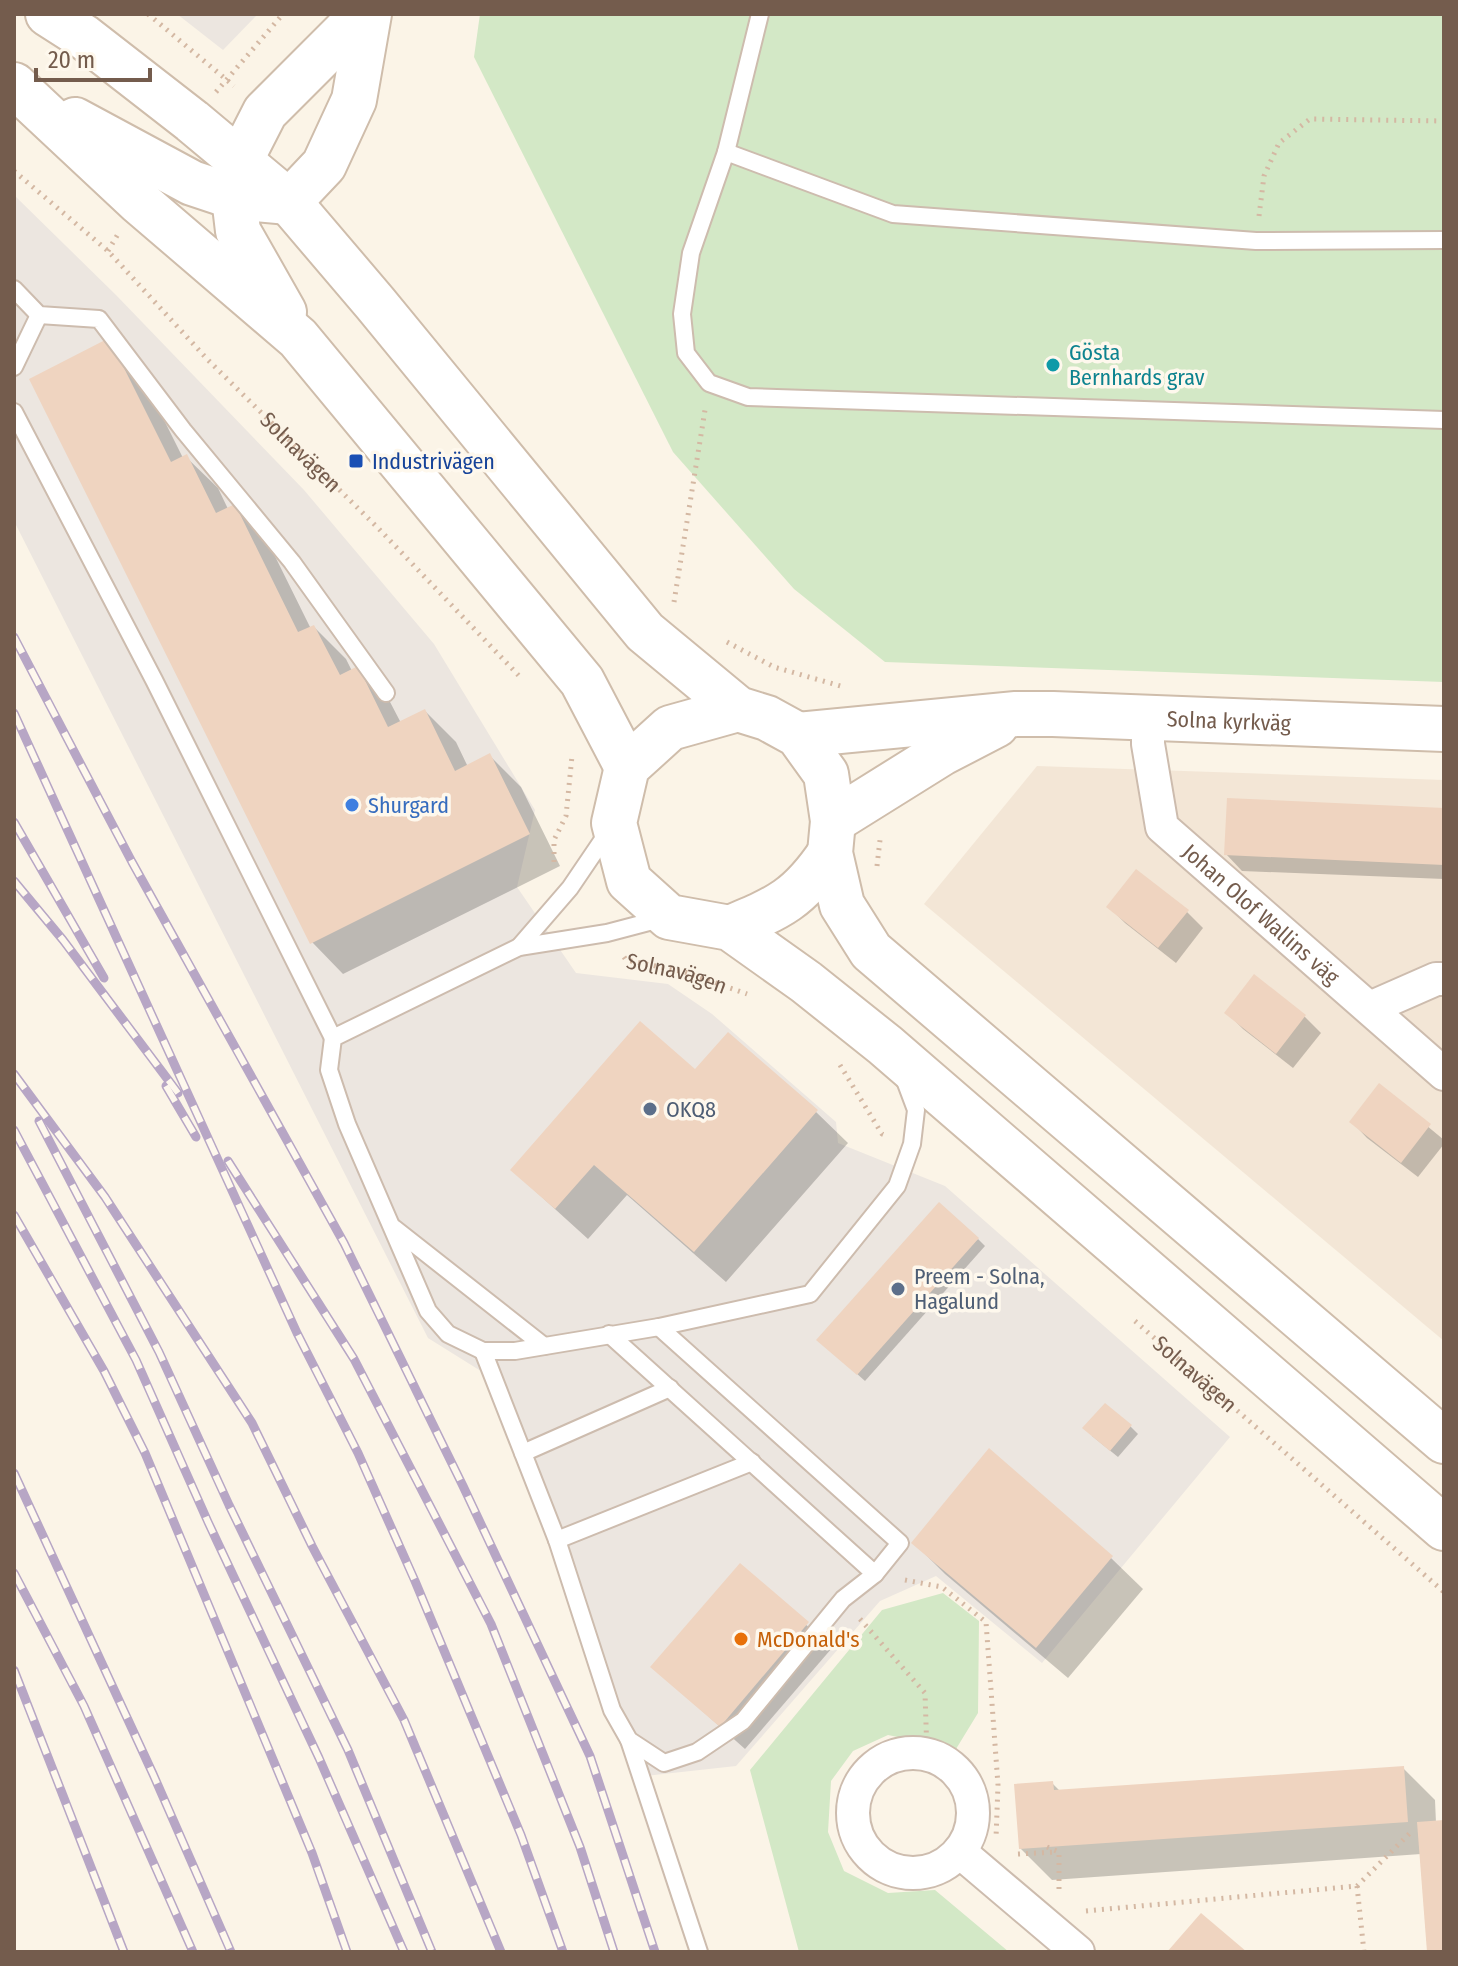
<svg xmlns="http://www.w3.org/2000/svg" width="1458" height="1966" font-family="'Fira Sans Condensed',sans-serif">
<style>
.residential{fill:#f3e6d6}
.industrial{fill:#ece6e0}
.green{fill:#d3e8c6}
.shadow{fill:#0003}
.building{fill:#efd4c0}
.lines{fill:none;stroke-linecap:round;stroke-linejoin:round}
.lane-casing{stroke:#cdbcae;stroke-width:20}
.street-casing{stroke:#cdbcae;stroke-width:36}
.secondary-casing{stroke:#cfbdab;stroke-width:48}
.path{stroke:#d4b8a3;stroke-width:5;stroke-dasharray:2 6;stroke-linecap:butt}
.lane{stroke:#fff;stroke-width:16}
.street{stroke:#fff;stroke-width:32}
.secondary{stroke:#fff;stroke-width:44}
.rail-casing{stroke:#b7a6c5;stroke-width:9}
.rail{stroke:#fef8ed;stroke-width:6;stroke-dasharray:18;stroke-linecap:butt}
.culture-dot{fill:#0f9aa8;stroke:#fef8ed;stroke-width:3}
.transit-dot{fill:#1a4fb4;stroke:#fef8ed;stroke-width:3}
.shop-dot{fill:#3f7fe0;stroke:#fef8ed;stroke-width:3}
.service-dot{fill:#5c6f8a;stroke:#fef8ed;stroke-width:3}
.food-dot{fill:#e8710a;stroke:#fef8ed;stroke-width:3}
.labels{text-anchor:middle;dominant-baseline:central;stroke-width:7;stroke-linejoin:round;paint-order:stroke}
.culture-label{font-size:22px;fill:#0d838f;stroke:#fef8ed;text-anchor:start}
.street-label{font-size:22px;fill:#745c4d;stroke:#fef8ed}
.transit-label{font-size:22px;fill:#164399;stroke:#fef8ed;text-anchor:start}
.shop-label{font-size:22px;fill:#366cbe;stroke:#fef8ed;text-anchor:start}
.service-label{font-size:22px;fill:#4e5e75;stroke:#fef8ed;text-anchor:start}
.food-label{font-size:22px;fill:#c56008;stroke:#fef8ed;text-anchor:start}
</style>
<rect width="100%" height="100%" fill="#fbf4e7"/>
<polygon class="residential" points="1037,766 1444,780 1444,1341 924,904"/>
<g class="industrial">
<polygon points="177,14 258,14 223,50"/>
<polygon points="14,195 116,295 304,490 434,644 535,810 517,887 576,973 668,984 712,1014 836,1122 838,1143 945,1186 1230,1437 1042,1663 936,1576 880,1601 736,1766 636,1777 484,1373 428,1338 14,521"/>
</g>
<g class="green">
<polygon points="480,14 1444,14 1444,682 885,662 794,589 673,452 474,57"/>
<polygon points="943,1593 979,1621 978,1713 956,1749 888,1735 853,1751 831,1781 828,1832 844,1871 888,1893 935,1890 1009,1952 799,1952 750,1770 882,1610"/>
</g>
<g class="shadow">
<polygon points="109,341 140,372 183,458 186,457 218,488 228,509 234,506 266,538 311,629 314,627 346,659 352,671 358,668 389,700 401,723 425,711 456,742 468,767 490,756 521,787 560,866 343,974 312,942"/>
<polygon points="1444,810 1444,879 1242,871 1226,854"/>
<polygon points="1109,907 1187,912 1203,928 1176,963 1125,923"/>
<polygon points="1254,977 1305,1017 1321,1033 1293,1068 1243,1029 1227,1013"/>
<polygon points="696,1072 816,1112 848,1143 726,1282 627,1195 588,1239 512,1170"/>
<polygon points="1379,1086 1444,1140 1444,1144 1418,1177 1367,1138 1351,1121"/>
<polygon points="978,1239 985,1246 865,1381 827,1347"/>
<polygon points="1130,1426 1138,1434 1118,1457 1092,1436"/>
<polygon points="914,1543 1111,1558 1143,1589 1068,1678 945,1574"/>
<polygon points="740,1566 832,1648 745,1749 653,1667"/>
<polygon points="1403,1768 1435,1800 1436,1823 1444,1822 1444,1952 1429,1952 1421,1854 1052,1880 1020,1848 1052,1783 1061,1792"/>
</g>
<g class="building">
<polygon points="109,338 171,462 187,454 216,513 235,504 298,632 314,625 340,675 358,666 388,727 425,709 455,771 490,753 530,834 310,944 29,379"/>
<polygon points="1227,798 1444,808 1444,865 1224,855"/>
<polygon points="1136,869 1189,910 1158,948 1106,907"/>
<polygon points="1254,974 1306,1015 1276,1054 1224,1013"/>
<polygon points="640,1021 695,1069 728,1032 818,1110 694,1252 594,1165 555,1209 510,1170"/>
<polygon points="1379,1083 1431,1124 1401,1163 1349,1122"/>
<polygon points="939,1202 979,1238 857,1375 816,1340"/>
<polygon points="1105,1403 1132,1425 1110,1451 1082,1428"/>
<polygon points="989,1448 1113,1556 1036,1648 911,1543"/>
<polygon points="740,1563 809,1622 720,1727 650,1667"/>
<polygon points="1404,1766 1408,1822 1019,1849 1014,1784 1053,1781 1054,1790"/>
<polygon points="1444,1820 1444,1952 1427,1952 1417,1822"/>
<polygon points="1201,1913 1247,1952 1167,1952"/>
</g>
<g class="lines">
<g class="lane-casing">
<g id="lane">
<polyline points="760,14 726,152 893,214 1256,241 1444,240"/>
<polyline points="726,152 691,253 682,314 686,353 709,383 748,397 1444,420"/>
<polyline points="14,289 39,315 99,319 183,430 292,562 386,693"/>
<polyline points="14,367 39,315"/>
<polyline points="14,412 154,680 333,1038"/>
<polyline points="664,918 607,933 519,947 333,1038 329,1070 347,1124 428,1311 448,1334 483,1351 515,1351 659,1327 810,1294 897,1186 912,1144 916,1110 904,1078"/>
<polyline points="519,947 570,888 608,832"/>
<polyline points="394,1228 544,1346"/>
<polyline points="609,1334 875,1574"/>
<polyline points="483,1351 557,1540 612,1710 629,1740 664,1763 697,1752 743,1721 843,1599 875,1574 900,1543 659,1327"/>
<polyline points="523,1453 670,1388"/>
<polyline points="557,1540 752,1462"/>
<polyline points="629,1740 699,1952"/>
</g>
</g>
<g class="street-casing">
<g id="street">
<path id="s4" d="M 1148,718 L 1148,744 L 1162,827 L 1444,1074"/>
<polyline points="1370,1008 1436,979 1444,979"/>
<circle cx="913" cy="1813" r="60"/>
<polyline points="960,1852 1078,1952"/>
</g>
</g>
<g class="secondary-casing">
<g id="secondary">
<polyline points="48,14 84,37 192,121 289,202 375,303 645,632 738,709 767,718 798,735 826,774 833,821 830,853 842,905 871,951 1444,1441"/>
<polyline points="14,85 138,201 298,338 582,681 627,767"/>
<polyline points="75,120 192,183 234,197 289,202 324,165 354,100 369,14"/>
<polyline points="284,312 238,231 234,197 240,161 265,112 363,14"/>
<polyline points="738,709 670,728 627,767 614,823 629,881 669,917 730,928 806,982 885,1045 1444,1528"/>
<path id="s5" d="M 798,735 L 1016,714 L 1053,714 L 1444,729"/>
<polyline points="833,821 942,753 996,725"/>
<path d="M 730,928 C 780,907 799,899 830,853"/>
</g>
</g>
<g class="path">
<polyline points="148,14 234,86"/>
<polyline points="216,92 283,14"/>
<path id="s1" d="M 14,171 L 108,251 L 208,360 L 379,529 L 522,679"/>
<polyline points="1259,216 1264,176 1279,143 1310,119 1444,121"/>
<polyline points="108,251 118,234"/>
<polyline points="674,602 705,410"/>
<polyline points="727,642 774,667 844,687"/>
<polyline points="554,862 554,840 566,816 572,756"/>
<polyline points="877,866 880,840"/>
<path id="s2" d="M 624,957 L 626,960 L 685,972 L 747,994"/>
<polyline points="840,1065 882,1134 887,1136"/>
<path id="s3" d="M 1135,1321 L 1444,1592"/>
<polyline points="905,1580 942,1587 986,1622 998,1785 996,1838"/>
<polyline points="860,1619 925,1693 927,1754"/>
<polyline points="1047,1847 1059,1852 1059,1892"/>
<polyline points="1018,1854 1056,1852"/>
<polyline points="1357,1886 1364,1952"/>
<polyline points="1086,1911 1357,1886 1412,1831"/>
</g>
<use href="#lane" class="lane"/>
<use href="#street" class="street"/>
<use href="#secondary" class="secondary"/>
<g class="rail-casing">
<g id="rail">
<polyline points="14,637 132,862 344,1243 463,1486 590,1756 655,1952"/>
<polyline points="14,713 250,1230 297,1333 358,1453 415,1581 521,1835 563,1952"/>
<polyline points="14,822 104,978"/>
<polyline points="14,881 63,940 178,1093"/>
<polyline points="14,1074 105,1197 252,1423 312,1546 404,1720 501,1952"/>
<polyline points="166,1086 196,1137"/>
<polyline points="39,1121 159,1352 229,1505 348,1750 432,1952"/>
<polyline points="14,1130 136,1360 208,1522 319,1758 404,1952"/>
<polyline points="228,1161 354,1359 491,1624 580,1847 614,1952"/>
<polyline points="14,1215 104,1371 145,1453 312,1853 347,1952"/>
<polyline points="14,1473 153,1774 231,1952"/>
<polyline points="14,1573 84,1706 193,1952"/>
<polyline points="14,1670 124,1952"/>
</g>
</g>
<use href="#rail" class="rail"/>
</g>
<circle class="culture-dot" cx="1053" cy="365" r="8"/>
<rect class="transit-dot" x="348" y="453" width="16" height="16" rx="4"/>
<circle class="shop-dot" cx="352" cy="805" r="8"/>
<g class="service-dot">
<circle cx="650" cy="1109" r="8"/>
<circle cx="898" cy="1289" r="8"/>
</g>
<circle class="food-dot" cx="741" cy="1639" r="8"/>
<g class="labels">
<g class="culture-label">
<text x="1069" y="352">Gösta<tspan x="1069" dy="25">Bernhards grav</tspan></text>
</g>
<g class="street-label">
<text stroke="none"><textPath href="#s1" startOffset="402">Solnavägen</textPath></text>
<text stroke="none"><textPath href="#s5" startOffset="432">Solna kyrkväg</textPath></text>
<text stroke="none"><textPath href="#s4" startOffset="242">Johan Olof Wallins väg</textPath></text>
<text stroke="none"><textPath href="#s2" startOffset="56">Solnavägen</textPath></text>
<text stroke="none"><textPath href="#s3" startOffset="80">Solnavägen</textPath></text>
</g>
<g class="transit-label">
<text x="372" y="461">Industrivägen</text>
</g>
<g class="shop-label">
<text x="368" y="805">Shurgard</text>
</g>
<g class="service-label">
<text x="666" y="1109">OKQ8</text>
<text x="914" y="1276">Preem - Solna,<tspan x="914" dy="25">Hagalund</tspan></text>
</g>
<g class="food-label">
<text x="757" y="1639">McDonald's</text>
</g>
</g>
<rect width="1458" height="1966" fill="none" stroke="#745c4d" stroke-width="32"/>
<path d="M36 68v12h114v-12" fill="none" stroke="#745c4d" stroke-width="4"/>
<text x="48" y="68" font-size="24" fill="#745c4d" stroke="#fef8ed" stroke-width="6" paint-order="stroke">20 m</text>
</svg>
